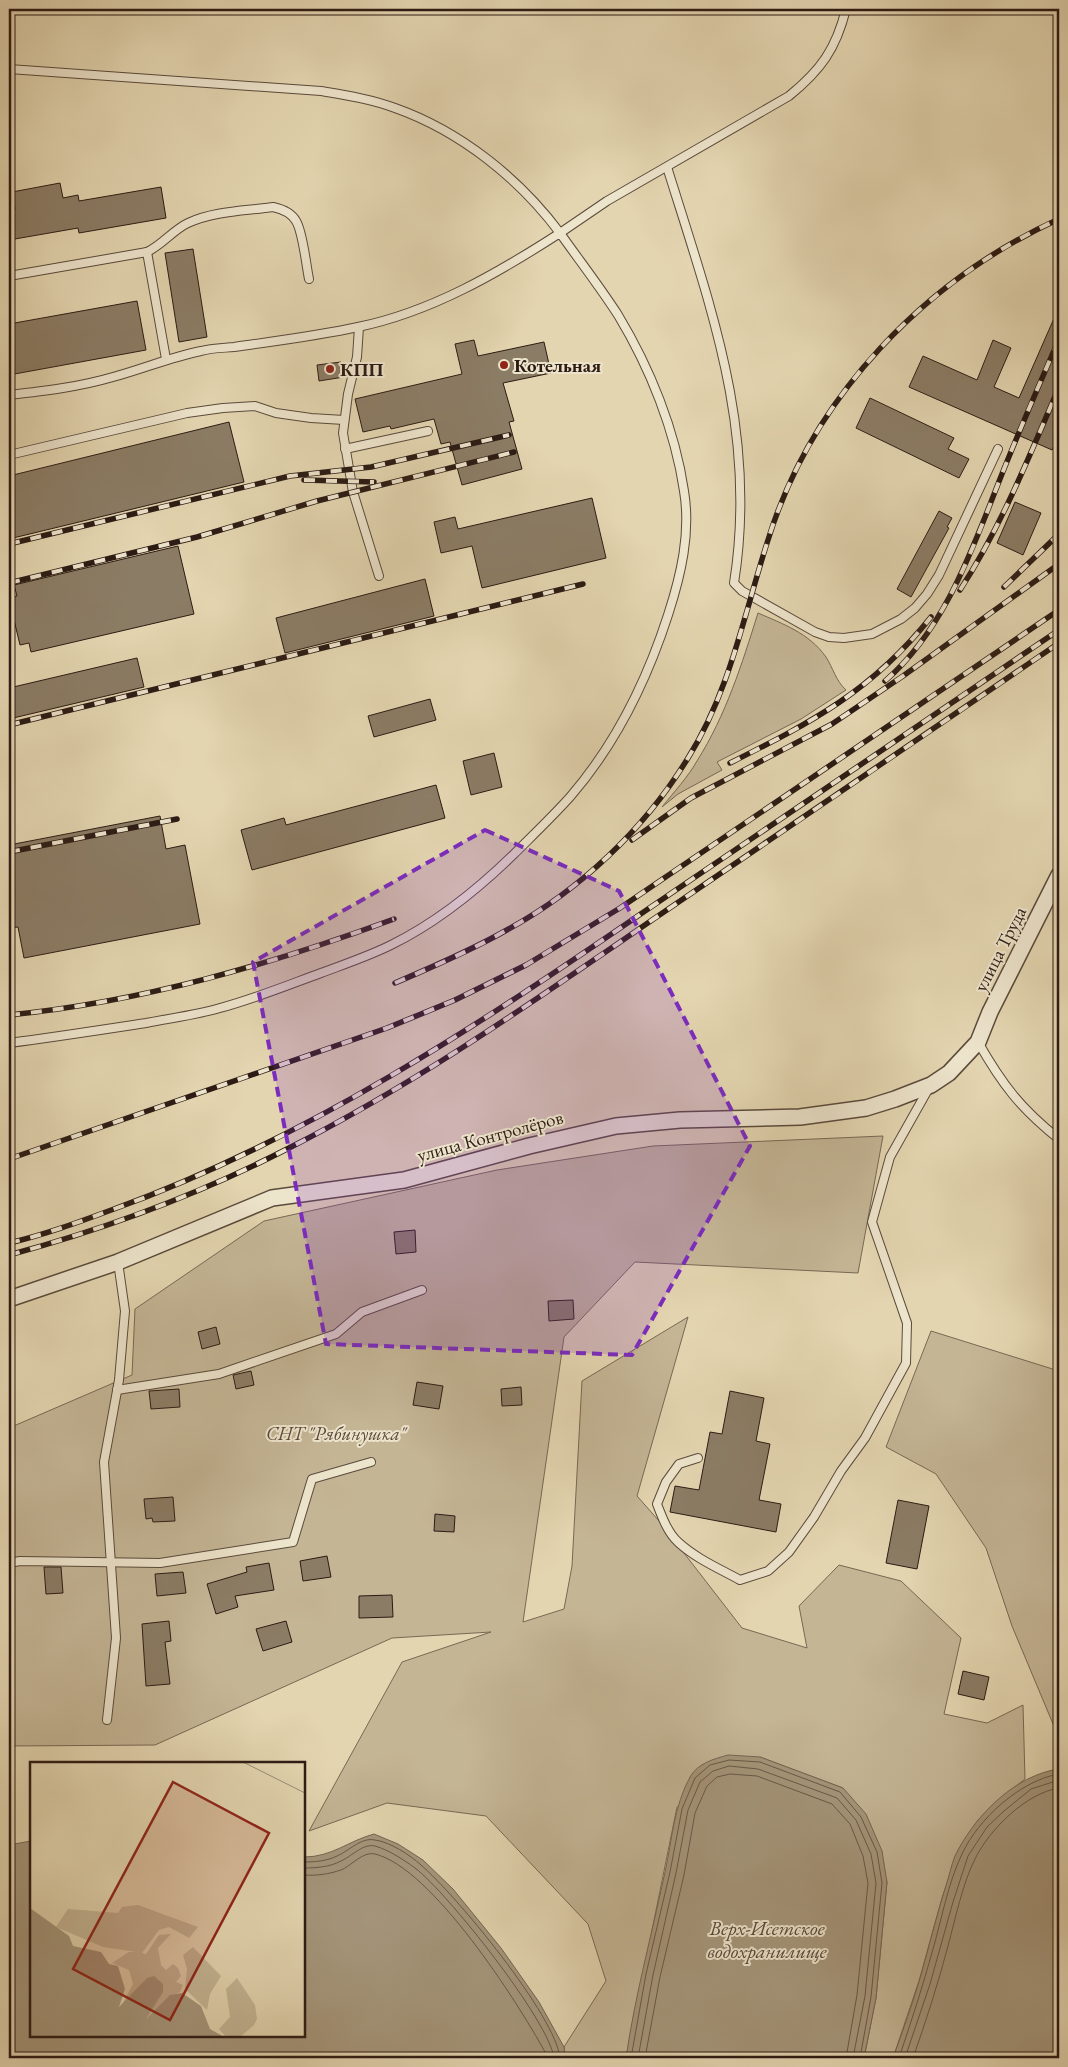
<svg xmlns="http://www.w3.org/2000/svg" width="1068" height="2067" font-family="'EB Garamond',serif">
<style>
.green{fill:#c4b595;stroke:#786854}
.water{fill:#a5967b;stroke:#756552}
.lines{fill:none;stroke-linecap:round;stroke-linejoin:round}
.shore{stroke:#685848;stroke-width:1}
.building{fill:#8b7c65;stroke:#2c1b14}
.lane-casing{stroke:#5a4a3b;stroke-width:10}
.street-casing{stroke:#5a4a3b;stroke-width:18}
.lane{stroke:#ede4cc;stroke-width:8}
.street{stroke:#ede4cc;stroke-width:15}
.rail-casing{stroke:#2c1b14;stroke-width:5.5}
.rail{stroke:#ede4cc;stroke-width:4;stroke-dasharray:11;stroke-linecap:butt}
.marked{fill:#7b2cbf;fill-opacity:0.2;stroke:#7b2cbf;stroke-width:4;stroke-dasharray:10 6;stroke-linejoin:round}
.poi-dot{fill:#8f2418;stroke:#ede4cc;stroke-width:2}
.labels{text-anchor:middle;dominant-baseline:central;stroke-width:4;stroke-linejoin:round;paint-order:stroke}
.poi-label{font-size:19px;font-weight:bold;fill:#2c1b14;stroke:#ede4cc;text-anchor:start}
.street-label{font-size:19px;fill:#2c1b14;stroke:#ede4cc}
.park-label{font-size:19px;font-style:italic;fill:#5a493b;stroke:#ede4cc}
.water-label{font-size:20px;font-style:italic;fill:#564638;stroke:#ede4cc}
.inset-road{fill:none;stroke:#9a8b72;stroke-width:1}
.view{fill:#8f2418;fill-opacity:0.15;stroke:#8f2418;stroke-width:2.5}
.inset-edge{fill:none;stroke:#2c1b14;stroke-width:2.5}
</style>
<rect width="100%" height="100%" fill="#e3d5b0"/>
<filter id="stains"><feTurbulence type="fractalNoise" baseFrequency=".004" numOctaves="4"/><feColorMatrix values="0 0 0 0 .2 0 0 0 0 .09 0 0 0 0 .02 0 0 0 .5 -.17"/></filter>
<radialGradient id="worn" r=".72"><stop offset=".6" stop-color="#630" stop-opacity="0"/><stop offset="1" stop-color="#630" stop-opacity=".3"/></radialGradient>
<g class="green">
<path d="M 758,613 C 783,624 809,633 826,657 C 833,668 836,681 846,690 L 801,719 L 717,762 L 722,770 L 678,794 L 662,807 C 674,792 688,777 697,761 C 726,715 742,664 758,613 Z"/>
<polygon points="883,1136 858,1273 635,1262 564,1337 523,1622 564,1609 572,1566 582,1381 688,1317 637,1496 660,1522 742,1628 807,1648 799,1606 839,1565 901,1581 961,1638 944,1714 987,1723 1023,1705 1025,1779 996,1802 978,1820 958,1851 942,1898 919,1981 893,2058 864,2058 876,1998 887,1882 843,1788 760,1757 677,1807 626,2058 565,2058 564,2047 606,1981 588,1924 486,1816 387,1803 309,1831 402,1662 491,1632 392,1638 155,1745 9,1746 9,1428 132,1375 135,1309 264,1221 497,1170 653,1146"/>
<polygon points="931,1331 1059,1371 1059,1731 1056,1731 1012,1626 986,1548 936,1474 886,1447"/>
</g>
<g class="water">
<path d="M 728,1755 L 760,1757 L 843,1788 L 866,1814 L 882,1851 L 887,1882 L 876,1998 L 864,2058 L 626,2058 C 635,1995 652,1934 665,1872 C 672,1840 674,1806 690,1777 C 698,1763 714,1759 728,1755 Z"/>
<path d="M 1059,1769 L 1059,2058 L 893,2058 C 903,2030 913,2003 921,1975 C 930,1943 938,1910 948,1879 C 951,1869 953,1858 958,1850 C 978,1813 1016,1775 1059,1769 Z"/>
<path d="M 374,1834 L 398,1844 L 423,1860 L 453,1889 L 501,1948 L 539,2002 L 564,2047 L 565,2058 L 9,2058 L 9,1845 L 31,1841 L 31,2036 L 304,2036 L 304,1857 C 332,1857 348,1841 374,1834 Z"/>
</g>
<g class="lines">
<g class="shore">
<path d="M 304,1862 C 315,1862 327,1861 337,1856 C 349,1851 361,1837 375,1840 C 390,1842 410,1855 421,1865 C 456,1895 556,2016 560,2058"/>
<path d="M 304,1868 C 316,1868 330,1867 341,1861 C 351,1857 363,1843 375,1846 C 389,1850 404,1860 415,1868 C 447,1892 550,2022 554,2058"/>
<path d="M 304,1875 C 317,1876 329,1874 341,1870 C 351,1866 363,1851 375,1854 C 432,1868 517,2001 545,2052 L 546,2058"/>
<polyline points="631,2058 646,1974 670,1872 682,1809 695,1778 710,1765 729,1760 760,1762 840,1792 861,1817 877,1852 882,1883 871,1997 860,2058"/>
<polyline points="638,2058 653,1975 676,1873 688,1810 700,1782 713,1771 729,1766 758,1769 837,1798 856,1820 871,1854 876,1883 865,1996 853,2058"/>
<polyline points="645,2058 660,1977 684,1875 695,1813 707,1786 717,1777 730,1774 757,1776 832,1804 850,1824 863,1856 868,1883 857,1995 846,2058"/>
<path d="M 899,2058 C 911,2022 923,1986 933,1949 C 942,1918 948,1883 962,1854 C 978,1819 1021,1780 1059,1774"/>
<polyline points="905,2058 930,1984 953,1902 968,1856 987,1827 1004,1811 1031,1789 1059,1780"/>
<path d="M 913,2058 C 926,2021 938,1984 948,1946 C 955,1920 963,1882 975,1859 C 989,1830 1026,1793 1059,1788"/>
</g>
</g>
<g class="building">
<polygon points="60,183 63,198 78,195 79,201 161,187 166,218 79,233 78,228 9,240 9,210 15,209 12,192"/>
<polygon points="193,249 207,337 179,342 165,253"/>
<polygon points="137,301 146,350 9,375 9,324"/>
<polygon points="1059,307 1059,434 1052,450 909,387 923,356 977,380 993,340 1011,348 994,387 1019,398"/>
<polygon points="474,340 478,356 544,342 551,373 503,383 514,421 509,422 522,469 462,485 450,442 441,444 434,419 391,429 390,426 363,432 355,399 462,374 455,344"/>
<polygon points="341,362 344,377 319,381 317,365"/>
<polygon points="870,398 954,438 948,449 969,459 959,478 856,428"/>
<polygon points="229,422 244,482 9,539 9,476"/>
<polygon points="592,498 606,558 482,588 472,546 441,553 434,522 455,517 458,529"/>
<polygon points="1015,502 1041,513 1023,555 997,543"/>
<polygon points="939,511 952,518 947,527 949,528 911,597 897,589"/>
<polygon points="178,546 194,614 31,652 29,643 20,645 9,599 17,596 14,585"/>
<polygon points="425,579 434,616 285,653 276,618"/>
<polygon points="137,658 144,687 9,719 9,688"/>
<polygon points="430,699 436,720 374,737 368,716"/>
<polygon points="494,753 502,787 471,795 463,761"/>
<polygon points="436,785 445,818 252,870 241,830 284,818 286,825"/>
<polygon points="160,816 166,849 185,845 200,924 24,958 18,927 9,928 9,845"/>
<polygon points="415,1230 416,1252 396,1254 394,1232"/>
<polygon points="573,1300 574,1319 549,1321 548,1301"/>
<polygon points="216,1327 220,1344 202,1349 198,1332"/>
<polygon points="251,1371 254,1385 236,1389 233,1375"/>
<polygon points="417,1382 443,1386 439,1409 413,1405"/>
<polygon points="521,1387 522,1405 502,1406 501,1389"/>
<polygon points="179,1389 180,1407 151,1409 149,1391"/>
<polygon points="730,1391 764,1398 756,1441 770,1444 759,1500 781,1504 776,1532 670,1512 675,1486 699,1490 710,1432 722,1434"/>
<polygon points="173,1497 175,1521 153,1522 152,1518 146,1519 144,1499"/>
<polygon points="898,1500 929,1506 917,1569 886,1563"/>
<polygon points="435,1514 455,1516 454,1532 434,1531"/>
<polygon points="327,1556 331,1577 303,1581 300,1561"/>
<polygon points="269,1563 274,1590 235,1596 238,1607 216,1614 207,1584 247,1572 246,1567"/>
<polygon points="44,1567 61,1567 63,1593 46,1594"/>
<polygon points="183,1572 186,1593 157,1596 155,1574"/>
<polygon points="392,1595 393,1617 359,1618 359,1596"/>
<polygon points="169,1621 171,1641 165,1642 170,1684 146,1686 142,1624"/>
<polygon points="286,1621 292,1642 263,1651 256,1629"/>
<polygon points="963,1671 989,1677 984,1700 958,1694"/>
</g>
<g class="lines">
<g class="lane-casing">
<g id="lane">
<path d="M 9,69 L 321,91 C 345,95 371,99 395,108 C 460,131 519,178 560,233 L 607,201 L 789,96 C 821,70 836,49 846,9"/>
<path d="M 667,167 C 711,308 758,433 734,583 L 742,591 L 815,632 L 829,637 L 844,638 L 872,634 L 901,619 L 915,608 L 927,594 L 939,575 L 998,449"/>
<polyline points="147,252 166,359"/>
<path d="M 9,276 L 147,252 C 162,245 173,230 188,223 C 214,211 245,211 273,207 C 282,209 291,212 296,221 C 303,232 306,265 309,279"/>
<polyline points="359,327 357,357 348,394 343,433 353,492 379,576"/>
<path d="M 9,395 C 44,391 79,387 113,377 C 143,369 171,357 201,351 C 211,348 223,348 234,347 C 275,341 317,336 358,327 C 431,312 498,273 560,233 C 579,260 600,287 618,315 C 650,368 675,430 684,491 C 691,533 681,575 668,615 C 647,680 615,745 570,797 C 552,817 532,836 513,855 C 477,890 436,923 391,945 C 369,956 345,964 321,973 C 288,985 254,999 220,1008 C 196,1015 171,1018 146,1023 C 100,1030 55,1037 9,1043"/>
<polyline points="345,449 428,431"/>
<polyline points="9,455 187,413 223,408 255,406 276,413 311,418 344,420"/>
<path d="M 978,1042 C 1002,1084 1020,1108 1059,1139"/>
<polyline points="117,1390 219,1374 336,1334 362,1312 422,1290"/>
<path d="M 698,1458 L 679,1464 L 666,1482 L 657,1504 C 662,1517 668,1533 678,1542 C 695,1558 720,1569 740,1580 L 768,1571 L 789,1552 L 814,1517 L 841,1471 L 865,1438 L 906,1363 L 907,1323 L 872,1222 L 890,1157 L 930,1086"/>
<polyline points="9,1563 20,1561 160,1563 293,1542 312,1479 371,1462"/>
<polyline points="107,1720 116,1638 104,1462 119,1380 125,1311 118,1262"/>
</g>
</g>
<g class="street-casing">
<polyline id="street" points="9,1299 118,1262 272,1198 404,1180 529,1146 616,1126 680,1120 800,1117 866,1108 895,1099 931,1085 949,1073 978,1042 990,1012 1059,875"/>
</g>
<use href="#lane" class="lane"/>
<use href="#street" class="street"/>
<g class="rail-casing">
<g id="rail">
<polyline points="304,480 374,482"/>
<polyline points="9,544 290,476 371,467 509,435"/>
<polyline points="9,583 197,537 317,501 514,452"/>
<polyline points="1004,587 1059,534"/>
<path d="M 960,590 C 1001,527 1029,457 1059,387"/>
<path d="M 885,681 C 945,629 972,550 1000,479 C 1019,431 1039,385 1059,339"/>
<polyline points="9,725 583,584"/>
<path d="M 730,763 C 812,722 872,691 931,617"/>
<polyline points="632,840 691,798 832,724 903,676 1059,564"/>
<polyline points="9,852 177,819"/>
<path d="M 395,983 C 432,967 470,951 505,931 C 579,891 644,830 688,758 C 730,691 744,614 768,540 C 812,397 925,280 1059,219"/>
<path d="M 9,1015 C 141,1002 269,965 394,919"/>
<polyline points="9,1159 387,1028 455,1000 526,965 620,908 1059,610"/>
<path d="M 9,1243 C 44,1235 79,1222 114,1209 C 307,1139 479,1025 648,909 C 785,816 922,723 1059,630"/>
<path d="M 9,1255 C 105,1229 200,1194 289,1148 C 419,1082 538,998 658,916 C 792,825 926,734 1059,643"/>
</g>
</g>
<use href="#rail" class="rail"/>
</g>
<path class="marked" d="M 485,830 L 619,891 L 750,1146 L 632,1355 L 326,1344 L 253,962 Z"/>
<g class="poi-dot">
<circle cx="504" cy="365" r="5"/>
<circle cx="330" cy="369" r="5"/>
</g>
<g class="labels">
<g class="poi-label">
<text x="514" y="365">Котельная</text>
<text x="340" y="369">КПП</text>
</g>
<g class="street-label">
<text transform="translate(1000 949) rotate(-63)">улица Труда</text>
<text transform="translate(490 1136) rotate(-15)">улица Контролёров</text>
</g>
<g class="park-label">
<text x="336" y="1433">СНТ "Рябинушка"</text>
</g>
<g class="water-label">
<text x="767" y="1928">Верх-Исетское<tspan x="767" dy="23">водохранилище</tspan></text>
</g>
</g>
<g transform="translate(30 1762)">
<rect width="275" height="275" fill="#e3d5b0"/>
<path d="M 108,143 L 168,165 L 159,176 L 139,165 L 129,168 L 112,191 L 116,192 L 129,173 L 141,172 L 128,186 L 131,203 L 136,208 L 143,202 L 148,206 L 151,214 L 146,220 L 153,223 L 150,230 L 140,234 L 116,257 L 117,216 L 90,246 L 103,222 L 99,208 L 82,201 L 99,190 L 106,190 L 73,185 L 26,165 L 38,147 L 88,151 L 92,145 ZM 163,185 L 191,214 L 180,232 L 177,248 L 155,227 L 157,207 L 153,193 ZM 207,216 L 225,243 L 227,257 L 224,263 L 210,275 L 196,275 L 189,267 L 200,255 L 196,227 Z" fill="#c4b595"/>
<path d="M 0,146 L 39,174 L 43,184 L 71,190 L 79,202 L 88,204 L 95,227 L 89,245 L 117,216 L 124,214 L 133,222 L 133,230 L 116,257 L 140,233 L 152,231 L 171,244 L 180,267 L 194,275 L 0,275 Z" fill="#a5967b"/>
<path class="inset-road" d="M 213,0 L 275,31"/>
<path class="view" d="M 143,20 L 239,71 L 140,258 L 43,207 Z"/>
<rect width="275" height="275" class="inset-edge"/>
</g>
<rect width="1068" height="2067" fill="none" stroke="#e3d5b0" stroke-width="30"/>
<rect x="10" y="10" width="1048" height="2047" fill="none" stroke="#2c1b14" stroke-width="2.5"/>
<rect x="15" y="15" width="1038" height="2037" fill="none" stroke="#2c1b14"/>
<rect width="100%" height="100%" filter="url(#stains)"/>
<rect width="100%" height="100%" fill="url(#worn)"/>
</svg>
